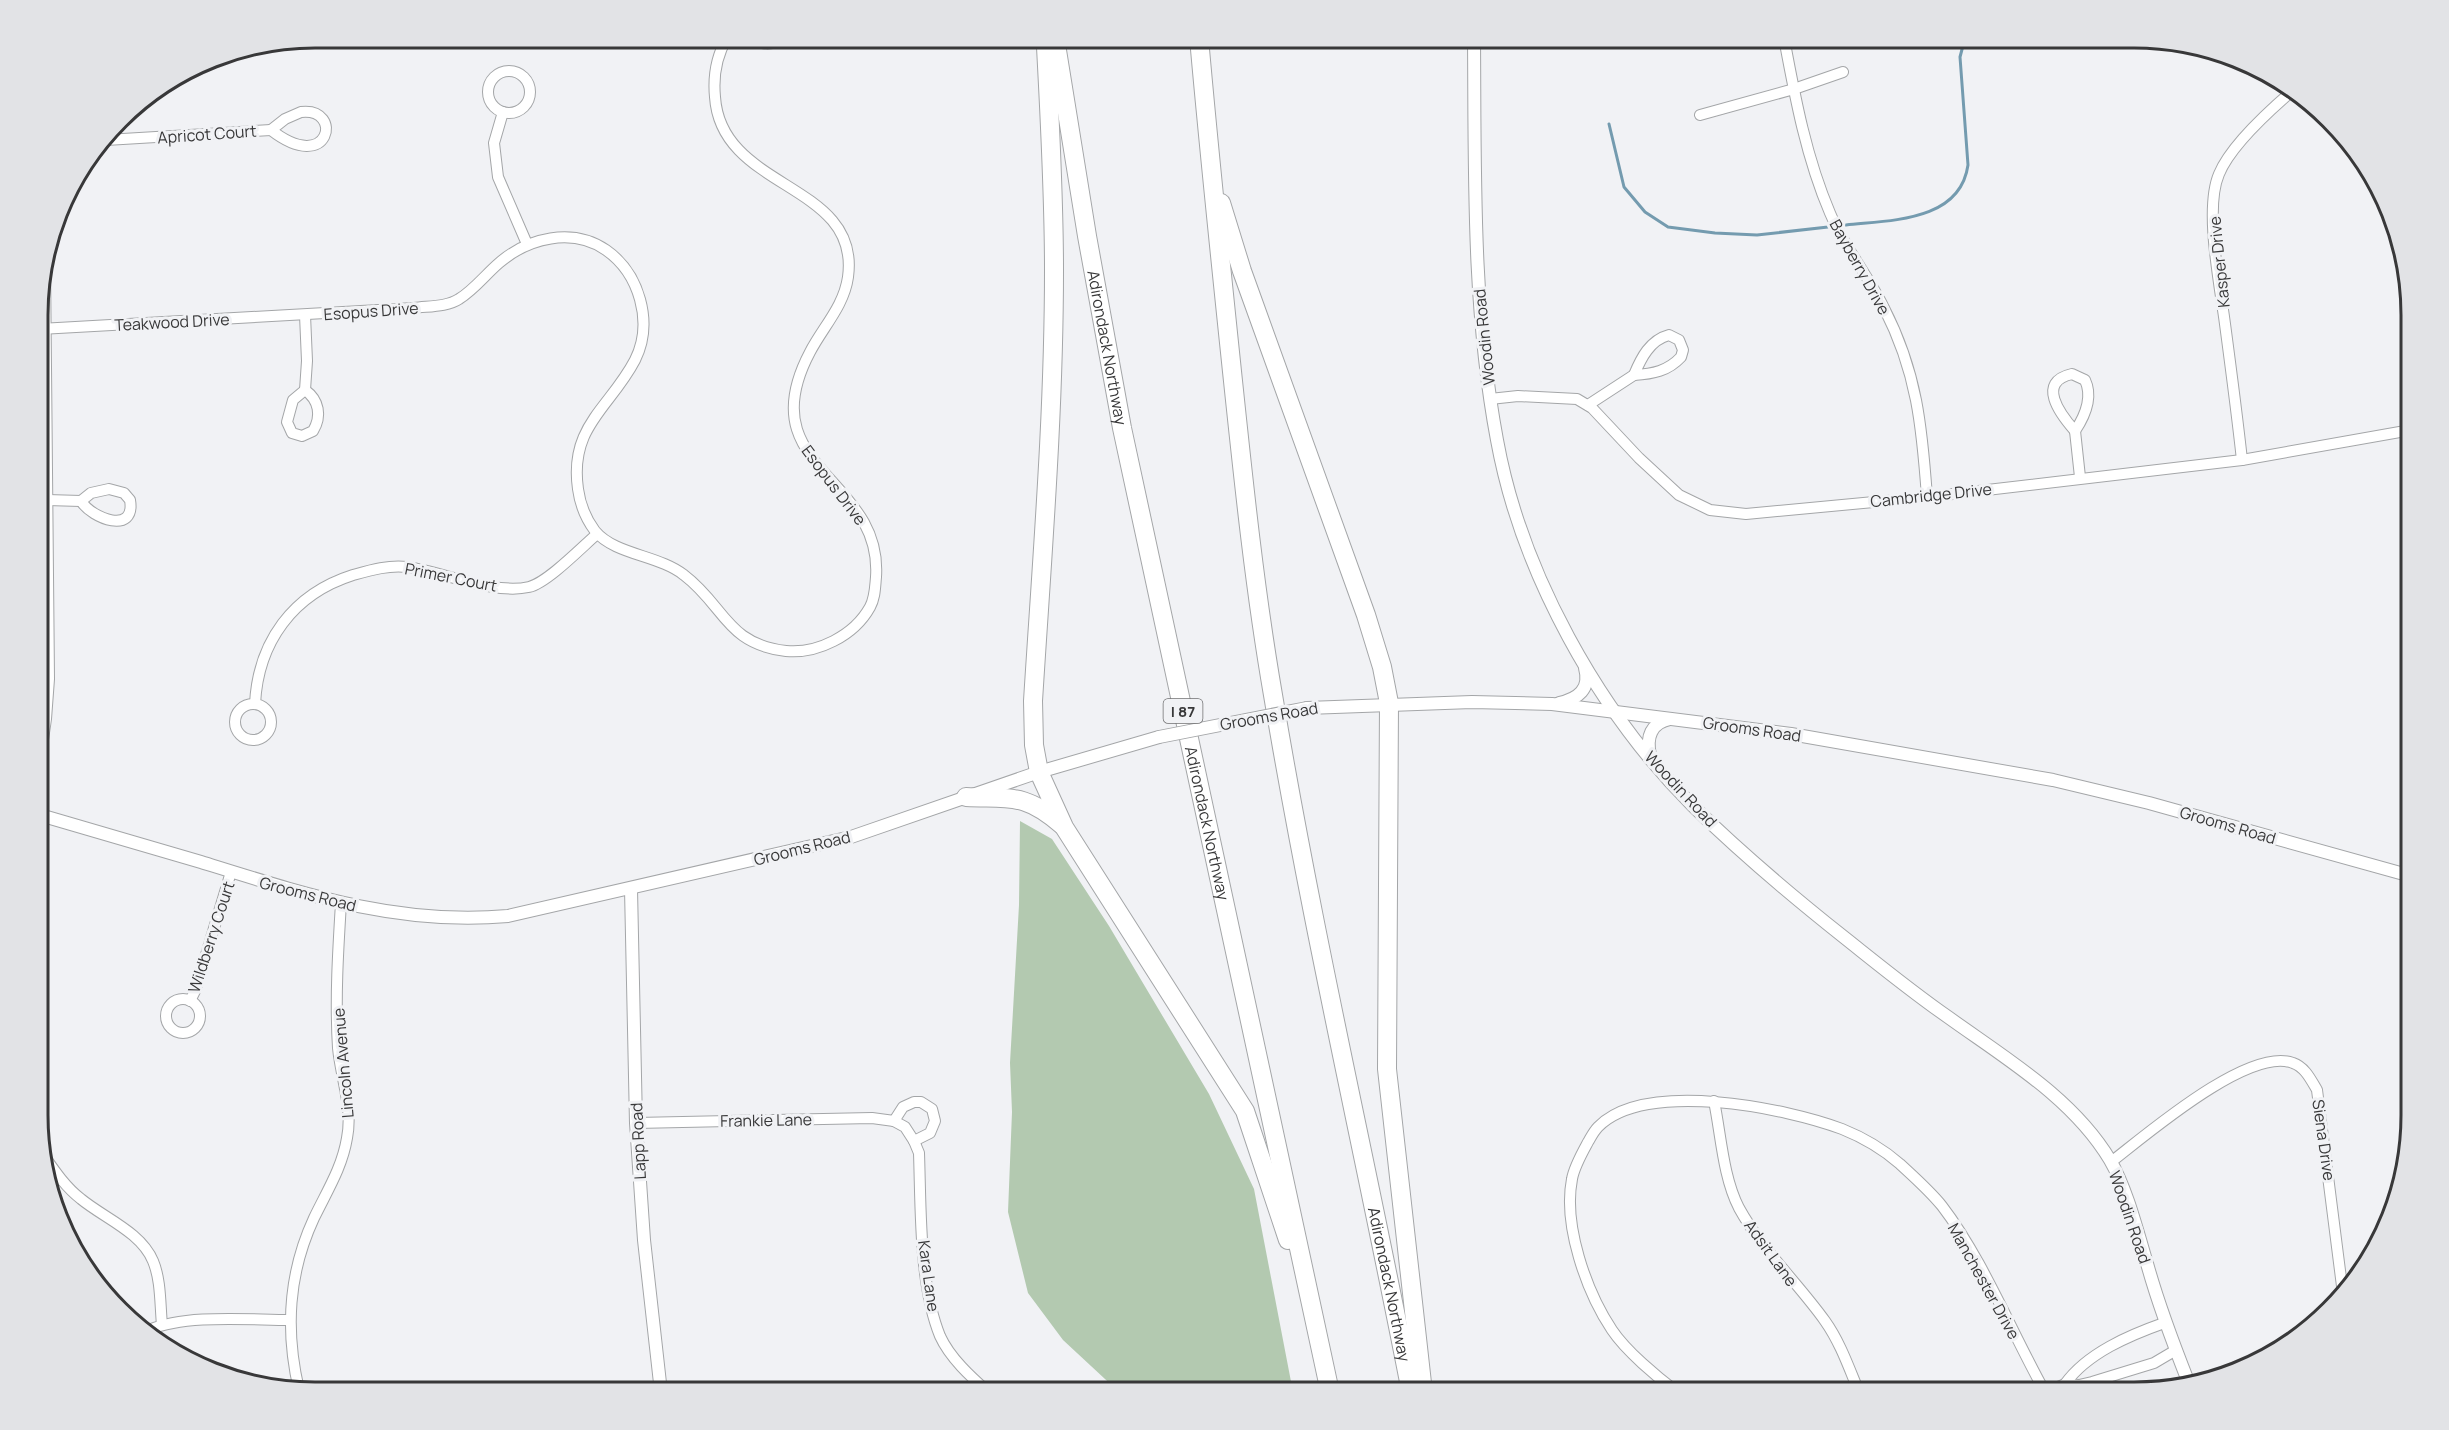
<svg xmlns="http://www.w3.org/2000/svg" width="2449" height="1430" font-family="Manrope,sans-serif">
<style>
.green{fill:#b3c9b0}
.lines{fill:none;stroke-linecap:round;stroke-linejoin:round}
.stream{stroke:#749baf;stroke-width:3}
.minor-casing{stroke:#a4a6a8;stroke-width:12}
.tertiary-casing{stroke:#a4a6a8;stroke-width:14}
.motorway-casing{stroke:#a4a6a8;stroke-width:20}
.minor{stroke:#fff;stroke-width:10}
.tertiary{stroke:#fff;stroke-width:12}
.motorway{stroke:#fff;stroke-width:18}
.tertiary-bridge-casing{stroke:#a4a6a8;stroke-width:14;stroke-linecap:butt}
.tertiary-bridge{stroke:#fff;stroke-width:12}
.labels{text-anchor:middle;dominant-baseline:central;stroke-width:6;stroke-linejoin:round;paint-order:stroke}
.shield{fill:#f1f2f5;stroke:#707071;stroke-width:1.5}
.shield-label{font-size:15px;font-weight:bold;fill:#383839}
.street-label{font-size:16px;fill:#383839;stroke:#f1f2f5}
.rim{fill:none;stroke:#383839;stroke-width:3}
</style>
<rect width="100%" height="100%" fill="#f1f2f5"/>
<polygon class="green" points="1020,821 1052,839 1109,926 1209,1094 1254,1189 1293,1392 1119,1392 1063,1340 1028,1293 1008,1212 1012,1112 1010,1063 1019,905"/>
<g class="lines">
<g class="stream">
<polyline points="1609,124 1624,187 1645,212 1668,227 1715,233 1757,235 1828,227"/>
<path d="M 1846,225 C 1890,220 1960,222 1968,165 L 1960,57 L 1965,38"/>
</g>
<g class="minor-casing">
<g id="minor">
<path d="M 751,38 C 761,45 772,46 782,38"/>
<path d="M 1784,38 C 1795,97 1806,157 1830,213 C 1844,247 1868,275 1884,308 C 1917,372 1922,427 1927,497"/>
<circle cx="509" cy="92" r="21"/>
<path d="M 301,112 C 344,107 330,176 271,130 L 285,119 Z"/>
<polyline points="503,112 494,143 498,177 527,244"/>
<polyline points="1700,115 1794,89 1843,72"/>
<polyline points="106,140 271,130"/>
<polyline points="305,315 307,361 305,390"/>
<path d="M 40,329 L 414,308 C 428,306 447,307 459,299 C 474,290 486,274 499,263 C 528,238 572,227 606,250 C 639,273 654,322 635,360 C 610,408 569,426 578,489 C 580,504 586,519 595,531 C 615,555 659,555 684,575 C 725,606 726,644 786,651 C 817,654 854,636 870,607 C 875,598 875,588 876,577 C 883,476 748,469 810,352 C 823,327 844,306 848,277 C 861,182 721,191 715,97 C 713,76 717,55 727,38"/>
<path d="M 1669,335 L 1679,340 L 1683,350 L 1681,357 C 1668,371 1653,374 1634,375 C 1641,358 1650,340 1669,335 Z"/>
<path d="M 2072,374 L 2085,380 C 2093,397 2085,416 2075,431 C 2060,414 2036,382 2072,374 Z"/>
<path d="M 305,390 C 319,400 322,416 313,431 L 302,436 L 292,433 L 287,422 L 293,400 Z"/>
<polyline points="1490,399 1518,396 1577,399 1592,408 1639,458 1679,495 1710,510 1746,514 1927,497 2242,460 2411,430"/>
<polyline points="1588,405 1634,375"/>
<polyline points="2075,431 2080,477"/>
<path d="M 2242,460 C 2237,414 2231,369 2225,324 C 2220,285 2204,209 2219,174 C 2230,147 2269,111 2291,92"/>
<path d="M 109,489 L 124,493 L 130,500 C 136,535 92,519 81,501 L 91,493 Z"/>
<polyline points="47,500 81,501"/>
<path d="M 255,704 C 258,642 293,594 353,575 C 371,570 388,565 407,567 C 443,572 494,595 529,587 C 547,583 582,547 597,534"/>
<circle cx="253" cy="722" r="18"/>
<polyline points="40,760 46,719 49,679 45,263"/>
<circle cx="183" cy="1016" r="17"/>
<polyline points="190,1001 195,991 231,872"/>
<path d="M 1714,1101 C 1721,1135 1723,1177 1739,1208 C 1762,1250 1798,1283 1825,1321 C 1840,1342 1849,1368 1859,1392"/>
<polygon points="914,1102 921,1102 932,1109 935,1121 930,1133 914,1141 905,1127 894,1121 903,1107"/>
<polyline points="636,1123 872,1118 894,1121"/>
<path d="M 914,1141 L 919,1153 C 921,1210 919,1284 940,1336 C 950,1358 971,1377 988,1392"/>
<path d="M 40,1150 C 52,1167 64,1186 81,1199 C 104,1218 141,1232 153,1261 C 161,1280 160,1304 162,1325"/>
<path d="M 2111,1162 C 2146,1135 2249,1046 2293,1063 C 2305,1067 2311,1080 2317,1090 L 2343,1294"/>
<path d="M 149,1330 C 187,1314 248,1320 290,1320"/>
<path d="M 2065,1384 C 2087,1353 2130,1335 2164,1323"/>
<path d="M 299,1390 C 285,1330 288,1274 314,1218 C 327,1191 342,1168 347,1138 C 353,1108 341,1079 338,1048 C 335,1000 338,951 341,903"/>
<path d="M 1677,1392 C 1657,1377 1626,1351 1612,1330 C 1586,1291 1563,1225 1572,1179 C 1574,1167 1582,1153 1588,1142 C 1591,1137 1594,1131 1598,1127 C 1645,1079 1786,1108 1842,1129 C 1862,1137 1884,1150 1900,1164 C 1914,1177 1930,1191 1942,1206 C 1982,1258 2012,1333 2045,1392"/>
<polyline points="2046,1392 2065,1384 2079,1385 2092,1382 2154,1363 2176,1350"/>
</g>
</g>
<g class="tertiary-casing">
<g id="tertiary">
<path d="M 1474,38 C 1475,172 1472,307 1497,440 C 1521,572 1598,711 1693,806 C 1741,853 1792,896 1845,938 C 1879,965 1912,992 1948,1017 C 2005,1058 2073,1098 2110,1160 C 2127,1189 2138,1234 2148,1267 C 2159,1306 2173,1343 2188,1381"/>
<path d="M 1559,703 C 1578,699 1591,689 1585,668"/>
<polyline points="1307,708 1472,702 1552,704 1791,734 2053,780 2149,803 2411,876"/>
<path d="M 1650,755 C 1646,737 1651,723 1670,719"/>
<path d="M 40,815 C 94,831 148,846 201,862 C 304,894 399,926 508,916 L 851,837 L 1039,772 L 1159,737"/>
<polyline points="631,889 636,1123 644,1240 661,1392"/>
</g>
</g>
<g class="motorway-casing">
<g id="motorway">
<path id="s1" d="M 1055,38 L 1087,236 L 1122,428 L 1330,1392"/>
<path id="s2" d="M 1199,38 C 1209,152 1221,266 1233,381 C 1244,486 1255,591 1273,695 C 1312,929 1366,1160 1411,1392"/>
<path d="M 1046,47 C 1050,121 1054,195 1054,270 C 1054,414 1042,558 1033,701 L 1034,745 L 1039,772 L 1064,827 L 1245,1111 L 1288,1240"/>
<polyline points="1221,203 1242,271 1366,615 1382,667 1389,703 1387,1069 1423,1392"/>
<path d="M 966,797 C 1012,799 1025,793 1062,825"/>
</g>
</g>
<use href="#minor" class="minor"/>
<use href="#tertiary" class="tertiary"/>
<use href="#motorway" class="motorway"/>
<g class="tertiary-bridge-casing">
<polyline id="tertiary-bridge" points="1159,737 1307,708"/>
</g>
<use href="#tertiary-bridge" class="tertiary-bridge"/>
</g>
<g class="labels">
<rect class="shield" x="1163.5" y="699" width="39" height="24" rx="4.5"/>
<g class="shield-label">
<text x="1183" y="711">I 87</text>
</g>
<g class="street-label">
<text transform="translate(207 134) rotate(-4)">Apricot Court</text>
<text transform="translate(2219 262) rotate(-96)">Kasper Drive</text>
<text transform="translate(1860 267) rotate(61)">Bayberry Drive</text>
<text transform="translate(371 311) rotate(-4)">Esopus Drive</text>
<text transform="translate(172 322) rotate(-3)">Teakwood Drive</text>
<text transform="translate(1484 337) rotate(-96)">Woodin Road</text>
<text stroke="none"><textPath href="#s1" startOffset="314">Adirondack Northway</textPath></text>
<text transform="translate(834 485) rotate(53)">Esopus Drive</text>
<text transform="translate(1931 495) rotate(-6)">Cambridge Drive</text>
<text transform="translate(451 577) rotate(11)">Primer Court</text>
<text transform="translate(1269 716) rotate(-10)">Grooms Road</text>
<text transform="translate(1752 729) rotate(8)">Grooms Road</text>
<text transform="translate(1681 789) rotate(47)">Woodin Road</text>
<text stroke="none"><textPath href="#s1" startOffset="800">Adirondack Northway</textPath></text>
<text transform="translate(2228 825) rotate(16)">Grooms Road</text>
<text transform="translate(802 848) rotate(-14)">Grooms Road</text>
<text transform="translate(308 894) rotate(14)">Grooms Road</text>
<text transform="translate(211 937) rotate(-72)">Wildberry Court</text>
<text transform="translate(343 1063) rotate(-95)">Lincoln Avenue</text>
<text transform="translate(766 1120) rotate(-1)">Frankie Lane</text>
<text transform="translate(2324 1140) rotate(82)">Siena Drive</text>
<text transform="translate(638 1141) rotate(-93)">Lapp Road</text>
<text transform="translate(2130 1217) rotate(71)">Woodin Road</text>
<text transform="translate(1771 1253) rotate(54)">Adsit Lane</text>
<text transform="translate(929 1276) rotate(82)">Kara Lane</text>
<text transform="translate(1984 1281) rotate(61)">Manchester Drive</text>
<text stroke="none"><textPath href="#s2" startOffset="1262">Adirondack Northway</textPath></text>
</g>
</g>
<path d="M0 0H2449V1430H0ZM315 48H2134A267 267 0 0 1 2401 315V1115A267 267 0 0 1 2134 1382H315A267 267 0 0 1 48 1115V315A267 267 0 0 1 315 48Z" fill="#e2e3e6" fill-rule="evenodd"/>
<path class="rim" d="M315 48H2134A267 267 0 0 1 2401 315V1115A267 267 0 0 1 2134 1382H315A267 267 0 0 1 48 1115V315A267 267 0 0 1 315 48Z"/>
</svg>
